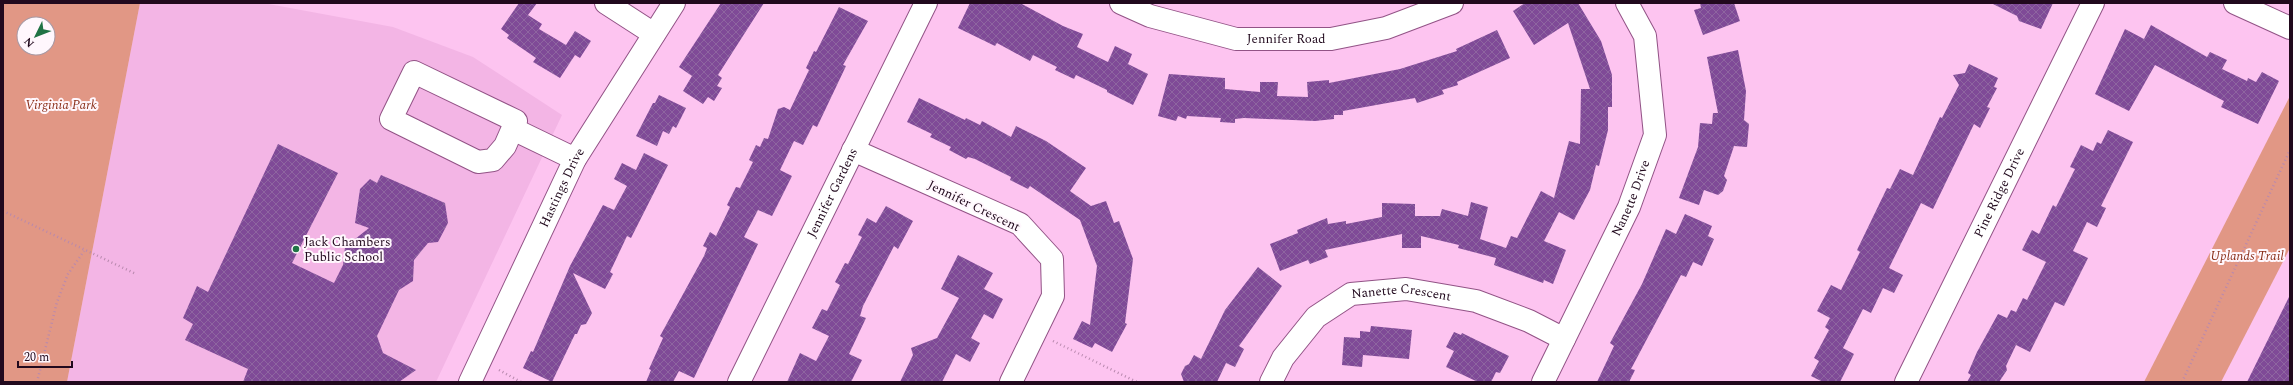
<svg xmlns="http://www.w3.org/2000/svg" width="2293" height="385" font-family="Spectral,serif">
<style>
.built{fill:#f3b5e5}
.park{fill:#e19785;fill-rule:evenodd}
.building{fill:url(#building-cross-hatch)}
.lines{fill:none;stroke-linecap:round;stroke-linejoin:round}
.minor-casing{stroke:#925386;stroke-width:24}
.path{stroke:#b889ae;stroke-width:2.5;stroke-dasharray:1 3;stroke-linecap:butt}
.minor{stroke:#fff;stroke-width:22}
.poi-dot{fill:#207345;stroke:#fff7fd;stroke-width:1.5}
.labels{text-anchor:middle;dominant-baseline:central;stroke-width:4;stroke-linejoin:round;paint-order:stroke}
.street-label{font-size:13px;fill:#21091d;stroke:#fff7fd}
.park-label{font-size:13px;font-style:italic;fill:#8b301b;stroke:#fff7fd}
.poi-label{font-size:13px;fill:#21091d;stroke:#fff7fd;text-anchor:start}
</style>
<defs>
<pattern id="building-cross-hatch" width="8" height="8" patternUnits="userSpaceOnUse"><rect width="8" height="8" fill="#7f4a97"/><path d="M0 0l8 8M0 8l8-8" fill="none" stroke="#8e65a0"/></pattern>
</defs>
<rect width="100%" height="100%" fill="#fdc4f0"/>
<polygon class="built" points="140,3 263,3 393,27 473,57 562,115 436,382 67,382"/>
<g class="park">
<path d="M 3,3 L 140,3 L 67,382 L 3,382 ZM 24,24 L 48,24 L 48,48 L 24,48 Z"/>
<polygon points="2290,96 2290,248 2221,382 2144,382"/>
</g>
<g class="building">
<polygon points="519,3 537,3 528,15 542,24 539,29 566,45 575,31 591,41 580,58 575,55 560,78 533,62 536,58 507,38 509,35 501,29"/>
<polygon points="721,3 764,3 718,75 722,78 717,86 722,88 714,101 708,97 703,104 683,91 692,76 679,67"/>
<polygon points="970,3 1020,3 1063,26 1083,34 1077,47 1108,62 1115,46 1132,54 1128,64 1148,74 1133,105 1107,92 1107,90 1076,75 1074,79 1055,70 1057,67 1033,55 1030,61 997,43 995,46 958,28"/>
<polygon points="1525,3 1578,3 1601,41 1612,75 1612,107 1608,107 1608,130 1599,166 1596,165 1590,190 1574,220 1559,212 1544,241 1566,250 1553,284 1544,280 1543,283 1494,265 1496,258 1458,248 1459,245 1421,236 1421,248 1402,248 1402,234 1325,250 1328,257 1310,264 1308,260 1280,271 1270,244 1298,233 1297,230 1327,218 1328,224 1346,221 1346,224 1382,217 1382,203 1415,204 1415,216 1440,216 1442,209 1468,216 1471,202 1488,207 1480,239 1506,248 1511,236 1517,238 1541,191 1554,198 1569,141 1580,144 1581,89 1590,89 1568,23 1534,45 1513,11"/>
<polygon points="1700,3 1734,3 1740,21 1703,35 1694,10 1701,8"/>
<polygon points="1991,3 2053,3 2041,29 2019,21 2017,16"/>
<polygon points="839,7 868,21 843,65 846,66 817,127 813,125 803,145 794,141 780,170 792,176 772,216 758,210 744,237 758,244 694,378 679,371 673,382 646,382 651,370 649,369 663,338 660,336 704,256 707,248 703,246 710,232 716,236 730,207 727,205 736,187 740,188 753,162 749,160 756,145 760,147 764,138 768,139 778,109 784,107 790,110 809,70 806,68 814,51 816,52"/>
<polygon points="2151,25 2207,57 2210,52 2227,60 2222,69 2247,81 2248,78 2256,82 2262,72 2279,81 2258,124 2221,107 2224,101 2155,65 2129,111 2095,94 2125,29 2144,39"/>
<polygon points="1497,30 1510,58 1457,82 1458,85 1442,90 1444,94 1417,103 1415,98 1343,111 1343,115 1334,115 1334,119 1315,121 1244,118 1235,119 1235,123 1220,122 1221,118 1187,116 1186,119 1178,116 1176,121 1158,116 1169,74 1225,78 1225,89 1260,92 1260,82 1278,82 1277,96 1308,97 1307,82 1329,80 1329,83 1400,69 1457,51 1456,49"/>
<polygon points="1738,50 1746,91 1744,120 1749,124 1747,147 1734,146 1724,176 1727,180 1723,191 1718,195 1704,190 1699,205 1679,198 1698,147 1700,123 1712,124 1713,113 1718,113 1707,57"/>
<polygon points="1969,64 1998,78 1994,87 1997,88 1987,107 1990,108 1980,128 1974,124 1933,209 1921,203 1889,268 1903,275 1894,293 1883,288 1871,313 1863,309 1843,348 1854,354 1840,382 1823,382 1811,376 1819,361 1814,358 1829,330 1825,327 1830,318 1817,311 1831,285 1841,290 1860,252 1857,250 1887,188 1890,189 1900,169 1913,175 1940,117 1942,118 1959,85 1953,75 1965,73"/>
<polygon points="659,95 686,108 676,128 673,126 669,134 663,131 657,146 636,136 653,103 655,103"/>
<polygon points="919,98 965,120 966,118 980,125 982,121 1011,137 1016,126 1046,141 1086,168 1070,191 1091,206 1106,201 1114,223 1119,221 1133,259 1125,323 1127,324 1112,352 1095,343 1092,348 1073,339 1082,321 1090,325 1097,266 1080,220 1030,186 1028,189 1010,180 1011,177 975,159 968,157 966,159 949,150 951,147 930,137 932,134 907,122"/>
<polygon points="2108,130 2133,142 2101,206 2106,208 2097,227 2087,222 2073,251 2088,258 2064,306 2055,302 2030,352 2016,345 2006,366 2007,370 1999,382 1967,382 1971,375 1968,373 1977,352 1998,314 2007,318 2011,310 2016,312 2023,298 2027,300 2046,262 2022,250 2032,230 2039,234 2053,205 2056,207 2075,169 2070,167 2081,145 2093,151 2097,142 2101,144"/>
<polygon points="278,144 338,173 292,263 334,283 343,265 345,247 369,228 355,223 360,189 370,179 377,183 381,175 445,203 448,223 438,242 428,243 414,260 413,281 399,290 377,336 383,353 416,370 399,382 243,382 248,369 185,340 193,324 183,318 197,286 208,292"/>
<polygon points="644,153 668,165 631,238 627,236 610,272 613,274 605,289 573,273 592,313 586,324 581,325 577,334 575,334 552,382 523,368 531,351 533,352 570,266 603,205 614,210 627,186 614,179 622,163 636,170"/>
<polygon points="886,206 913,221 898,249 894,246 863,306 860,316 866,318 849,354 862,360 851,382 787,382 800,353 816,361 829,336 812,328 822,309 827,311 840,285 835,282 845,263 848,264 862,237 858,235 867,218 876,223"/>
<polygon points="1685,214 1712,226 1708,236 1714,239 1702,266 1693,262 1686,277 1681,275 1631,369 1635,370 1629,382 1597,382 1614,346 1610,343 1642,284 1666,229 1676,234"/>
<polygon points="958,255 993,273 984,289 1003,299 993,319 984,314 971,338 980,343 970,362 956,354 942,382 900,382 913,355 911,348 937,338 959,298 941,289"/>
<polygon points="1258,267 1282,286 1239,346 1244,349 1235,367 1226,363 1217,382 1184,382 1181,374 1185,366 1189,364 1194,355 1201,359 1225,310"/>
<polygon points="2290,295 2290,382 2247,382"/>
<polygon points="1371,326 1412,330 1409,359 1363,355 1362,367 1342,365 1344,337 1360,338 1360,331 1370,332"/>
<polygon points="1454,332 1461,335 1462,333 1509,356 1500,373 1496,372 1491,382 1478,382 1446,367 1454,351 1446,347"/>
</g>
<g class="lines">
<g class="minor-casing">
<g id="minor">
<polyline points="606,3 654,34"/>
<path id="s1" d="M 1121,3 L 1150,16 L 1236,39 L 1331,39 L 1386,28 L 1452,3"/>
<polyline points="2235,3 2290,28"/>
<polygon points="414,72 516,121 505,146 493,160 478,162 391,119"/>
<polyline points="513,129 575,159"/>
<polyline points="853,150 1020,224 1052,259 1053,296 1011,382"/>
<path id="s2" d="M 470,382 L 575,159 L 674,3"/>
<path id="s3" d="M 739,382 L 926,3"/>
<path id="s4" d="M 1271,382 L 1283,358 L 1316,317 L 1351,294 L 1406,289 L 1476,301 L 1529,321 L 1564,339"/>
<path id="s5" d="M 1543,382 L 1629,207 L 1655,135 L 1645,36 L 1627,3"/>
<path id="s6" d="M 1906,382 L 2093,3"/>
</g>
</g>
<g class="path">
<polyline points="3,211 136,274"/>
<polyline points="1053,341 1137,382"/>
<polyline points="499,370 521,382"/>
<polyline points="37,382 57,302 68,274 84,251"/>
<polyline points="2182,382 2290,150"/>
</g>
<use href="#minor" class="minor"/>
</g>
<circle class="poi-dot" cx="296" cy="249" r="4"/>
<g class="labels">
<g class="street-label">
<text stroke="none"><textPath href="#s1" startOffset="171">Jennifer Road</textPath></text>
<text stroke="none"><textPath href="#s2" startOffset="215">Hastings Drive</textPath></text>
<text stroke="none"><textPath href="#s6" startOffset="211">Pine Ridge Drive</textPath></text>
<text stroke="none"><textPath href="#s3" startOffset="211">Jennifer Gardens</textPath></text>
<text stroke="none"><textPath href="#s5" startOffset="204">Nanette Drive</textPath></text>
<text transform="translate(974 206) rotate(26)">Jennifer Crescent</text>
<text stroke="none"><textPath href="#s4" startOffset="172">Nanette Crescent</textPath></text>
</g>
<g class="park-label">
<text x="61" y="105">Virginia Park</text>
<text x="2247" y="256">Uplands Trail</text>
</g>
<g class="poi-label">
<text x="304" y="242">Jack Chambers<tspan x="304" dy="15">Public School</tspan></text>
</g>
</g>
<rect width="2293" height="385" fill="none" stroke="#21091d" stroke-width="8"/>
<g transform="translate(36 36) rotate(227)"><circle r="19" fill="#fff7fd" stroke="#a698a3"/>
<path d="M0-3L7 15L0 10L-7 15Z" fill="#207345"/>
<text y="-6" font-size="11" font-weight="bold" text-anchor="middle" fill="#21091d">N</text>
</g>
<path d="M18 361v6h54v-6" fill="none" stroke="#21091d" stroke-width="2"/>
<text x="24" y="361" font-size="12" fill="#21091d" stroke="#fff7fd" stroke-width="3" paint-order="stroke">20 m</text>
</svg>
